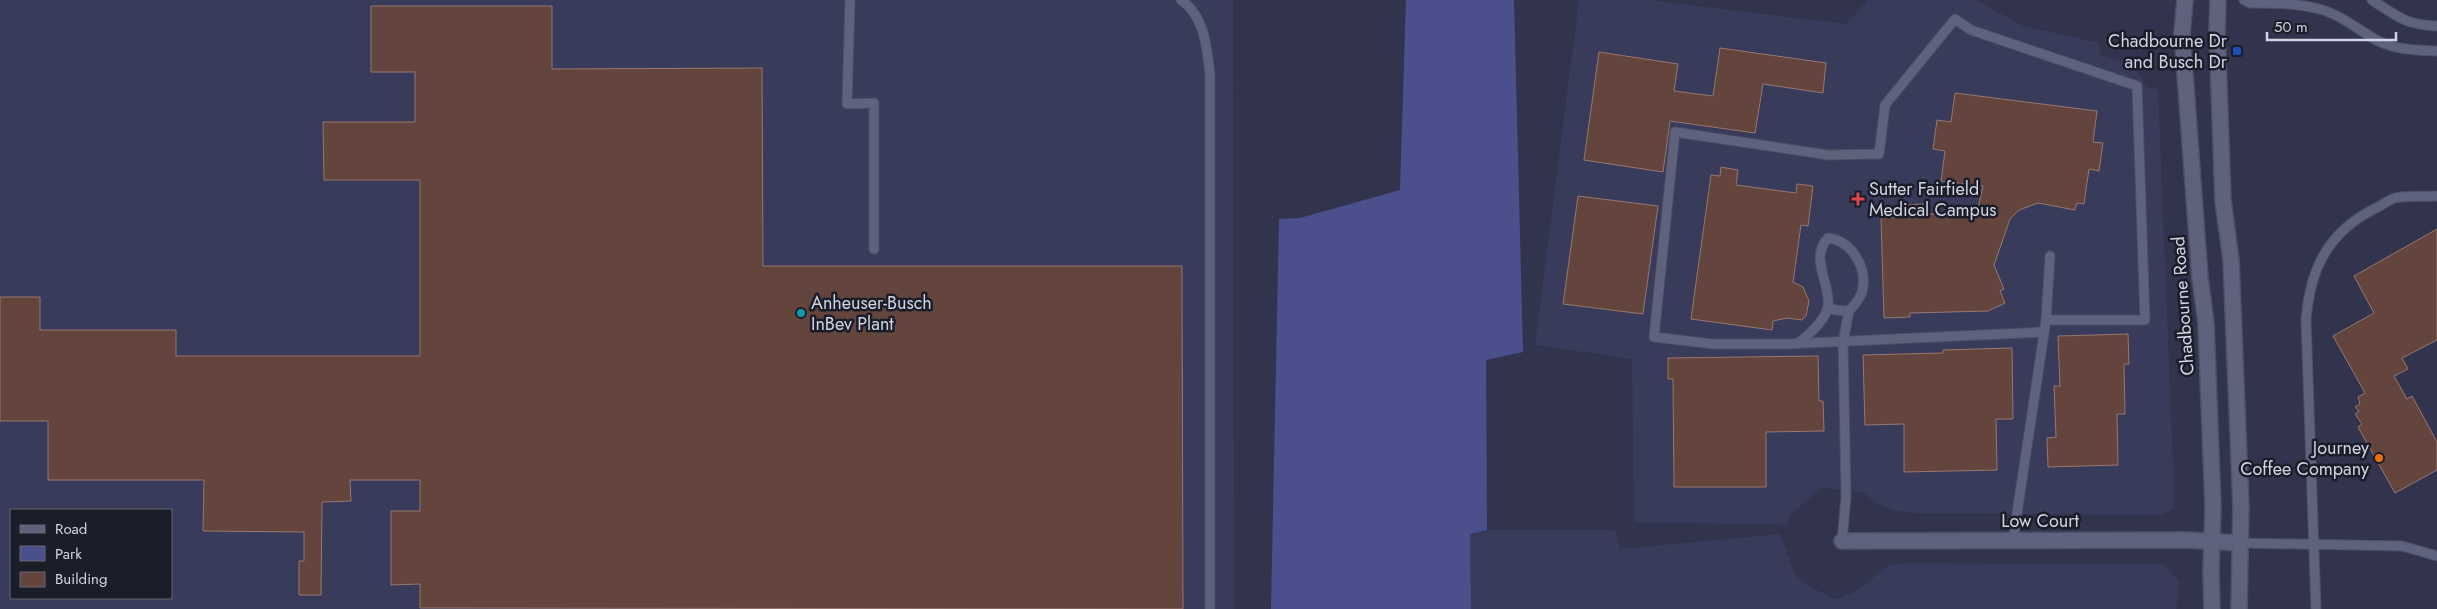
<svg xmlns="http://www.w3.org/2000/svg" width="2437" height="609" font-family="Jost,sans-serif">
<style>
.built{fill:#383b5a;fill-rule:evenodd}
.green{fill:#4b508d}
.building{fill:#63453e;stroke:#98776f}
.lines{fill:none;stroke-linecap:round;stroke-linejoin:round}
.service-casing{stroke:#4d4f64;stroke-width:11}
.minor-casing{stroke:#4d4f64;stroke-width:18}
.secondary-casing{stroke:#4d4f64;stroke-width:18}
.service{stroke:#5e627d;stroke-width:9}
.minor{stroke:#5e627d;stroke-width:15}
.secondary{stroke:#5e627d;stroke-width:15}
.transit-dot{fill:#1a4fb4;stroke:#1b1d28;stroke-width:2}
.health-dot{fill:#e0444e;stroke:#1b1d28;stroke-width:2}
.culture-dot{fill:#0f9aa8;stroke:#1b1d28;stroke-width:2}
.food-dot{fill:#e8710a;stroke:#1b1d28;stroke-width:2}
.labels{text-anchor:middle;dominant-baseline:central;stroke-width:5;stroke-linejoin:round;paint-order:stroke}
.poi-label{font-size:18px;fill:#d1d4e4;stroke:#1b1d28;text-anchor:end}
.street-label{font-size:18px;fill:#d1d4e4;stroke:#1b1d28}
</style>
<rect width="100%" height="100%" fill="#31344c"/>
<g class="built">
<path d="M 0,0 L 1233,0 L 1234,609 L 0,609 ZM 11,510 L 171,510 L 171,598 L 11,598 Z"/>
<polygon points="1579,0 1650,0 1846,24 1868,0 1976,0 2023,26 2099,43 2100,55 2129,63 2141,77 2146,87 2158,89 2174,488 2173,509 2162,515 1910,513 1893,510 1878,504 1863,492 1821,488 1791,514 1787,525 1634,522 1632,359 1535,345"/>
<polygon points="1487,530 1615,530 1620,549 1780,534 1795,575 1814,589 1836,599 1855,592 1889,565 1904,563 2164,564 2178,581 2179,594 2176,609 1471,609 1470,534"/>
</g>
<polygon class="green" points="1406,0 1514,0 1523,352 1486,360 1487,530 1470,534 1471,609 1271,609 1279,219 1300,218 1400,190"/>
<g class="building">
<polygon points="371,6 552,6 552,69 762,68 763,266 1182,266 1183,609 420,608 420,584 391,585 391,511 420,511 420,480 350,480 351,501 322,502 321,595 299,595 299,561 304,561 304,532 203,531 204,480 48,480 48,421 0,421 0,297 40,297 40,330 176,330 176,356 420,356 420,180 324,180 323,122 415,122 415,72 371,72"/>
<polygon points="1720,48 1826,63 1823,93 1763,84 1755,133 1670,121 1663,172 1584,160 1599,52 1678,64 1674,91 1713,96"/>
<polygon points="1955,93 2097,111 2093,142 2103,143 2099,171 2089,169 2084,204 2077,203 2075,210 2038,203 2019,210 2010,219 1994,265 2004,289 2000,291 2005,303 1988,311 1910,313 1910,317 1884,318 1881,218 1902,217 1902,205 1924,204 1924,214 1977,213 1983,186 1941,181 1945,151 1933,149 1937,120 1951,122"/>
<polygon points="1721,167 1738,170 1736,185 1796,193 1797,184 1813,186 1808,226 1801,225 1793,282 1803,287 1809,301 1806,316 1802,320 1787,318 1773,321 1772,330 1691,319 1711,175 1720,176"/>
<polygon points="1578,196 1658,206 1643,314 1563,304"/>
<polygon points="2437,229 2437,340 2402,358 2408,369 2394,376 2407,399 2412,396 2437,442 2437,470 2395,493 2358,427 2362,424 2355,414 2359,411 2355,407 2360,404 2358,397 2365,393 2333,336 2374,313 2354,276"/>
<polygon points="2128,334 2129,364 2124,364 2125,414 2117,414 2118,465 2048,467 2047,438 2056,437 2054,386 2060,386 2058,336"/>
<polygon points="2012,348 2013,419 1996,419 1997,470 1904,472 1904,424 1865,425 1863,355 1943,353 1943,350"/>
<polygon points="1818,356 1819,401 1823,401 1824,431 1766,432 1766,487 1674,487 1673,379 1668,379 1668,358"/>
</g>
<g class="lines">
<g class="service-casing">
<g id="service">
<polyline points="850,0 847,104 874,103 874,249"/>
<path d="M 1181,0 C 1205,16 1207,49 1210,75 L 1210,609"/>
<path d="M 2244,0 L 2250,3 C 2273,3 2296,3 2319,9 C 2339,14 2356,28 2373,38 C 2392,50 2415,50 2437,51"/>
<path d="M 2372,0 C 2397,16 2405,25 2437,26"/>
<polyline points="2046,320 2050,256"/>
<path d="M 1799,343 C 1809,334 1826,320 1828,306 C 1831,284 1809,258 1828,238 C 1850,240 1866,265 1863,287 C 1862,297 1855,304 1849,311 L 1835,310 L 1828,307"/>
<polyline points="2013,540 2046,320 2145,320 2137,86 1971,30 1955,19 1885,105 1879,154 1828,155 1675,132 1654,337 1713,344 1786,344 2044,332"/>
<polyline points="1842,541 1846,497 1843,342 1849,311"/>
<polyline points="2239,543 2402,546 2437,556"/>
<path d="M 2316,609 L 2306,320 C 2310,270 2327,233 2374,209 C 2381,206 2388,200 2395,198 C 2408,195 2424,197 2437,196"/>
</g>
</g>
<g class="minor-casing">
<polyline id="minor" points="1842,541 2186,540 2239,543"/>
</g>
<g class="secondary-casing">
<g id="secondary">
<polyline points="2185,0 2182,33 2200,278 2206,323 2213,507 2211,571 2212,609"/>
<polyline points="2218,0 2217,29 2223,201 2231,260 2241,507 2239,609"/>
</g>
</g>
<use href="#service" class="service"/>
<use href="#minor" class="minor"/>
<use href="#secondary" class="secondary"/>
</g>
<rect class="transit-dot" x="2232" y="46" width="10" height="10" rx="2.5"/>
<path class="health-dot" d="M1855.5 191.5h5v5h5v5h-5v5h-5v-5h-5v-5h5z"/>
<circle class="culture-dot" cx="801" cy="313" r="5"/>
<circle class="food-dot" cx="2379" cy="458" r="5"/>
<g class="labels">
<g class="poi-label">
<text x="2227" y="41">Chadbourne Dr<tspan x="2227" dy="21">and Busch Dr</tspan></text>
<text x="1869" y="189" text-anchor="start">Sutter Fairfield<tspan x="1869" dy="21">Medical Campus</tspan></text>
<text x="811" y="303" text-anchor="start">Anheuser-Busch<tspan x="811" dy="21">InBev Plant</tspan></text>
<text x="2369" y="448">Journey<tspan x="2369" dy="21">Coffee Company</tspan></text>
</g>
<g class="street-label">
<text transform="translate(2183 306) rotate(-94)">Chadbourne Road</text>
<text x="2040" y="521">Low Court</text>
</g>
</g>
<rect x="10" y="509" width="162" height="90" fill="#1b1d28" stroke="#646673"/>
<rect x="20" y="525" width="25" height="8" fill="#5e627d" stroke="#646673"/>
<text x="55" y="534" font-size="15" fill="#d1d4e4">Road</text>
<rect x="20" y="546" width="25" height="15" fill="#4b508d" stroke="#646673"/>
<text x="55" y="559" font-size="15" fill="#d1d4e4">Park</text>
<rect x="20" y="572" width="25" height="15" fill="#63453e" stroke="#646673"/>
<text x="55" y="584" font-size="15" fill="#d1d4e4">Building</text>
<path d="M2267 32v8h129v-8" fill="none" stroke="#d1d4e4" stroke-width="2.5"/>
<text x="2274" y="32" font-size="15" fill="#d1d4e4" stroke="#1b1d28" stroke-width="4" paint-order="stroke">50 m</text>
</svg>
